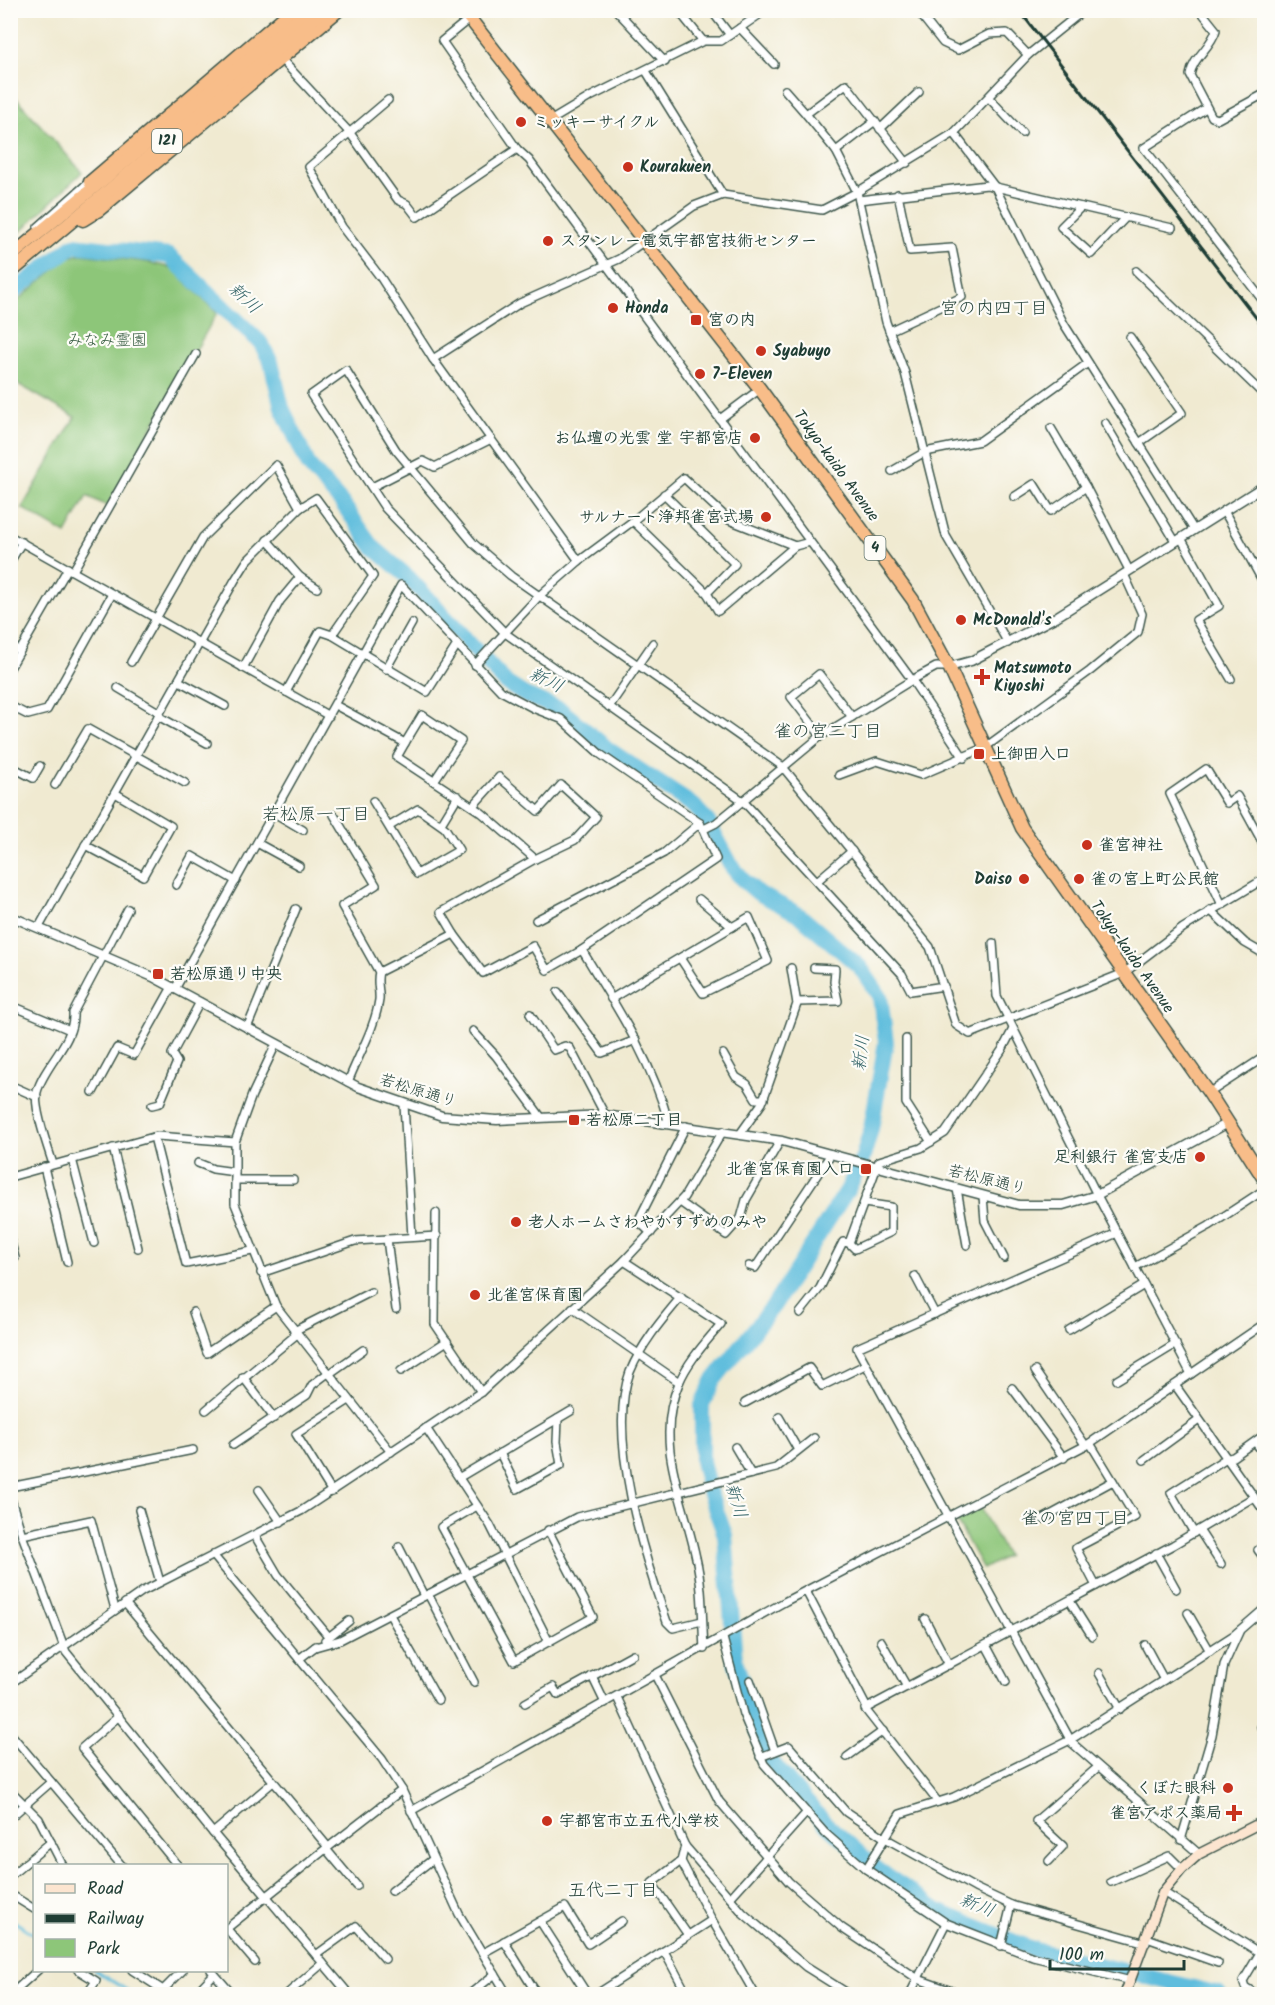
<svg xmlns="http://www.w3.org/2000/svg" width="1275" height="2005" font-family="Kalam,'Klee One',sans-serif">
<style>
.green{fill:#8dc679;stroke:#568256;stroke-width:1.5}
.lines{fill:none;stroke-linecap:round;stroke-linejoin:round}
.stream{stroke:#5fbddd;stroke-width:3}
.river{stroke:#5fbddd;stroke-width:16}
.minor-casing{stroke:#3e574c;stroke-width:10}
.tertiary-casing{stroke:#3e574c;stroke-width:11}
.secondary-casing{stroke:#3e574c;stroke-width:12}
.trunk-casing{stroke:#3e574c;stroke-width:15}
.minor{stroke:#fff;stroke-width:7}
.tertiary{stroke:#fff;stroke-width:8}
.secondary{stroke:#fce5d0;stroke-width:9}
.trunk{stroke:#f8bd89;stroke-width:12}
.rail{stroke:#1f3d34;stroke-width:3}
.poi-dot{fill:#c8321e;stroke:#fdfcf7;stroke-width:2}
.labels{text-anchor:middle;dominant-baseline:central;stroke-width:4.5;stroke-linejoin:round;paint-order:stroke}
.shield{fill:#fdfcf7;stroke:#62766e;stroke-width:1.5}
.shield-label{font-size:15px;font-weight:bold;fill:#1f3d34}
.poi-label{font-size:16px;font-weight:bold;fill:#1f3d34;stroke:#fdfcf7;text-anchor:start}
.park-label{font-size:16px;fill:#3a5f45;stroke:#fdfcf7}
.street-label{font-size:16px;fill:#1f3d34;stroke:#fdfcf7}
.water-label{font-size:18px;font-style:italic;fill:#326367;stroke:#fdfcf7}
.neighbourhood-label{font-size:18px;fill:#1f3d34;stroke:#fdfcf7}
</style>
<rect width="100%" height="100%" fill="#fdfcf7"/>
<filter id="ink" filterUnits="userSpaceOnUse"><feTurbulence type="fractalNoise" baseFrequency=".0167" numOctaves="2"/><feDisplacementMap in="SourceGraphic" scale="12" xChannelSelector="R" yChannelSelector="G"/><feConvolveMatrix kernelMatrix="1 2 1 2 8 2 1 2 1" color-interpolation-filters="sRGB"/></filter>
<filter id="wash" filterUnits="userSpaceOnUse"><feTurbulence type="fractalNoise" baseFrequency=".008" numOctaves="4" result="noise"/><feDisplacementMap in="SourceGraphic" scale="24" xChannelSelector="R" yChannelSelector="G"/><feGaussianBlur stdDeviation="1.35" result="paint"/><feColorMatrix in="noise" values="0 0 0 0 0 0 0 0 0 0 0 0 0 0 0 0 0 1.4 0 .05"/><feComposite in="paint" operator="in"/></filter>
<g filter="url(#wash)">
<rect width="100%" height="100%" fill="#f0ead1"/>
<g class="green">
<polygon points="10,91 82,172 11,241 10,241"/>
<polygon points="81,254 147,262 172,268 217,313 107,506 87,496 66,534 22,508 75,417 11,380 11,306 69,257"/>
<polygon points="978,1504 1007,1556 983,1569 955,1518"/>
</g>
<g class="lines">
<g class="stream">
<polyline points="10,1919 34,1934"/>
<polyline points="94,1970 133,1994"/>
</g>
<polyline class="river" points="10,294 74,245 169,256 182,268 260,342 271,362 282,408 309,466 342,503 373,547 408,577 506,683 525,695 561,710 609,750 694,806 708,822 732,867 743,880 758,893 798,914 860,967 880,997 886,1042 871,1129 863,1157 848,1189 774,1305 713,1381 702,1405 702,1461 709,1491 725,1535 735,1660 758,1732 770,1760 824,1822 877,1869 940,1912 1035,1950 1219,1994"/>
</g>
</g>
<g filter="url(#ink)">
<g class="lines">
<g class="minor-casing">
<g id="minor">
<polyline points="616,10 665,62"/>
<polyline points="678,10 703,41"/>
<polyline points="711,10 730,35"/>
<polyline points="917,10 943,43 958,50 989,34 1007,33 1028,55"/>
<path d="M 1200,10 L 1216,30 C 1211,48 1193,57 1190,75 L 1212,117 L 1218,119 L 1264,94"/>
<polyline points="469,19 442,41 517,149 529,160 912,680 964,758"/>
<polyline points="740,28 774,64"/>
<polyline points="281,59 350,133 398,200 407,204 417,217 517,149"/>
<polyline points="646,71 723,195"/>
<polyline points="785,90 806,114 846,84 907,163"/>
<polyline points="989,98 1022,133"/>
<polyline points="388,100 309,167 342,227 381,278 433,359 579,561 539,596 475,665"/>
<polyline points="1206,108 1144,148 1264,302"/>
<polyline points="806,114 836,151 857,192 886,322 905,373 946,536 1008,643"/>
<polyline points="550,121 590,97 703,41 721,41 766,10"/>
<polyline points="880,129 919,92"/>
<polyline points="954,133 995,187 1064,324 1194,530"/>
<polyline points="836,151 875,121"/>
<polyline points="859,200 987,185 1172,228"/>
<polyline points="1081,207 1061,227 1091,254 1126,217"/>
<polyline points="38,227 90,181"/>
<polyline points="1136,271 1264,395"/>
<polyline points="889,331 962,297 952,248 910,251 898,194"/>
<polyline points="1130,337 1182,413 1139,443"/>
<polyline points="433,359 520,303 619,259 694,206 723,195 822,210 857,192 954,133 1028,55 1084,10"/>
<polyline points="720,419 760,389"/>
<polyline points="1105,423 1175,541"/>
<polyline points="1051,428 1086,487"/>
<polyline points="892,471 925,452 980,441 1088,363"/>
<polyline points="372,487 423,461 435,467 491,439"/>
<polyline points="664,494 735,564 707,593"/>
<polyline points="1014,497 1034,484 1051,511 1086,487 1129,570"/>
<polyline points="300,508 316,498 373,576 332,635"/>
<polyline points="1224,511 1262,580"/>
<polyline points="633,521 707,593 718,611 795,546"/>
<polyline points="10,536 329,716"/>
<polyline points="1181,538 1219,606 1196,620 1231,679"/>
<polyline points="267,540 300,577 317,588"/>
<polyline points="579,561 633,521 684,478 729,520 795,546 810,542"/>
<polyline points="10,562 22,542"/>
<polyline points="73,571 196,354"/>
<polyline points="10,645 20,651"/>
<polyline points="10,668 68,568"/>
<polyline points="243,668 280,601 300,577"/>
<polyline points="386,669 412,623"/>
<polyline points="179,681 225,706"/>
<polyline points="118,688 160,713"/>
<polyline points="286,692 320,631 332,635 427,692 457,645"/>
<polyline points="335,705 405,743 397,757 482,813 535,859 575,840 596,817 561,785 538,811 499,777 473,806"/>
<polyline points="10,706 28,715 47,710 112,594"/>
<polyline points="609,707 653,643"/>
<polyline points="158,716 207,743"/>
<polyline points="821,736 791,697 819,674 852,717"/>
<polyline points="405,743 422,715 461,741 434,781"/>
<polyline points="10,766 33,778 40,766"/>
<polyline points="839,775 877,761 921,775 984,748 1090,671 1138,632 1142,614 1124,574"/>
<polyline points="55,785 88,729 185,783"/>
<polyline points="373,801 417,874 459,850 445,828 418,809 390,826"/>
<polyline points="274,813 303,830"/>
<path d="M 334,815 L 376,885 L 342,906 L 379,972 C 376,982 380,990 379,1000 C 375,1028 358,1056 348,1082"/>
<polyline points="441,824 458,796"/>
<polyline points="704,829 716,823 821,736 912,680 936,667 949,667"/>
<polyline points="257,843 299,866"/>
<polyline points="85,845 143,876 171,826 115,793"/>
<polyline points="535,859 441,912 454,934 483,973 533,946 547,970 582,950"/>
<polyline points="817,881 852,851"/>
<polyline points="176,885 192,856 236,881"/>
<polyline points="699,899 732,927"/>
<polyline points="1222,905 1170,794 1206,769 1227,803 1237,796 1264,845"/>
<polyline points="1210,910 1245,943 1264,954"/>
<polyline points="536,920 664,853 700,823"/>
<polyline points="39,927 235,580 247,561 300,508 276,465 203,537 131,662"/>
<polyline points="993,943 997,996 1097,1195 1191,1374"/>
<polyline points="379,972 454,934"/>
<polyline points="944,986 911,991 902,974 743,801 505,633 385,508 311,395 346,370 396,450 474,544 511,576 782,766 930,947 956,1025 970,1034 1124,973 1183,928 1264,879"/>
<path d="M 175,989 L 401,585 L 501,691 L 533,708 L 561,719 L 600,754 L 700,823 L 716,859 L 582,950 C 616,1006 652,1060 669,1124"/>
<polyline points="558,992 602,1053 636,1040"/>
<path d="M 611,999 C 657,971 703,944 749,917 L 768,961 L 703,993 L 680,958"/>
<polyline points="797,1002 838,1001 834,982 835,969 814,968"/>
<polyline points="530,1014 554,1050 565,1046 570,1048 605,1115"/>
<polyline points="10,1015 15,1007 70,1030"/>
<polyline points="247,1028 296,909"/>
<polyline points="473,1031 496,1056 541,1117"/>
<polyline points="906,1039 906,1103 931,1142"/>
<polyline points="276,1044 252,1095 235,1142 235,1204 276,1306 391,1452"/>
<polyline points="723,1054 736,1077 747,1084 756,1099 764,1099"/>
<polyline points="10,1085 37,1097"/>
<polyline points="93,1092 117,1048 134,1055 172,987"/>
<polyline points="1209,1093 1264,1057"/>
<polyline points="152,1105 160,1103 177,1062 172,1054 200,1002"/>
<polyline points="404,1105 412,1237"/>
<polyline points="740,1134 762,1103 797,1004 791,968"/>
<polyline points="154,1137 186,1264 252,1251"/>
<polyline points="113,1148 138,1248"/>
<polyline points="72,1159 94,1243"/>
<polyline points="198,1163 213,1169 235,1172"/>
<path d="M 53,1164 C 48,1148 33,1107 37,1092 C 44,1065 75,1042 73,1013 L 128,909"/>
<polyline points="44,1167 67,1262"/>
<polyline points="10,1177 157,1136 235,1142"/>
<polyline points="235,1180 293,1180"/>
<polyline points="957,1189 967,1245"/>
<polyline points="983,1196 985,1221 1004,1258"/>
<polyline points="680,1202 726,1235 741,1218 746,1200 780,1141"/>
<polyline points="436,1213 435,1324 481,1392"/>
<polyline points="651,1233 638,1221 686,1126"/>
<polyline points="1117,1233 857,1348 1072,1743 1199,1854"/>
<polyline points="10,1239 15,1258"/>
<polyline points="387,1239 396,1309"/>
<polyline points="849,1243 855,1249 891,1232 891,1207 864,1203"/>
<path d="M 624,1261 L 721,1324 C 706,1342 688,1361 679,1383 C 653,1443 684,1499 696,1558 C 703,1587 702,1619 704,1649"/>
<polyline points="749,1266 755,1268 831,1154"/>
<polyline points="1135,1267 1209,1226 1264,1190"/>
<polyline points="261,1273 355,1241 437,1236"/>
<polyline points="915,1276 935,1314"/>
<path d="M 681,1297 C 661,1321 642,1343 630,1372 C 606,1436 645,1560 667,1622 L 673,1628 L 702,1621"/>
<polyline points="572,1308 679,1382"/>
<polyline points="193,1312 207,1353 276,1306"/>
<polyline points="800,1313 820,1288 843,1242 849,1243 879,1161 921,1148 945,1133 1002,1050 1013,1029"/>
<polyline points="1069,1330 1144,1285"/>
<polyline points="294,1331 371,1292"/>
<polyline points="401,1371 447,1341"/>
<polyline points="1035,1371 1086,1446"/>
<polyline points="329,1374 363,1350"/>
<polyline points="243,1377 274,1418"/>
<polyline points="1117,1380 1176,1344"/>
<polyline points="1175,1385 1264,1511"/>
<polyline points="1012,1388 1064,1458"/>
<polyline points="745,1403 809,1368 822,1386 865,1365"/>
<polyline points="206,1410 297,1334"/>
<polyline points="779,1417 798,1450"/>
<polyline points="426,1428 490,1525 549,1642"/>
<polyline points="1255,1442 1264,1454"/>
<polyline points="1090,1443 1135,1517 1076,1548 1096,1586"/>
<polyline points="233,1445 307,1395 312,1385 328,1373"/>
<polyline points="735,1447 751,1474"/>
<polyline points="500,1453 517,1489 561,1465 557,1442 558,1419"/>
<polyline points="1144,1460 1199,1420"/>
<polyline points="460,1477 571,1411"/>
<polyline points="10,1487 193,1450"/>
<polyline points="259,1490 281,1522"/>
<polyline points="332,1492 296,1434 349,1400"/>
<polyline points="10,1496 22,1535 66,1652 213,1833 349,1994"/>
<polyline points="477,1506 441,1527 514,1661 593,1617 548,1530"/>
<polyline points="139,1510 160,1582"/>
<polyline points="1043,1519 1113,1481"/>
<polyline points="1199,1530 1221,1564"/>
<polyline points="1194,1533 1171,1493 1225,1459 1233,1457 1264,1435"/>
<polyline points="22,1535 91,1520 115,1609"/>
<polyline points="255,1536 278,1575 329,1637"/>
<polyline points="1264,1545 1258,1550 1264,1558"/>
<polyline points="399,1547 424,1596"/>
<polyline points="1156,1553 1176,1589"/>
<polyline points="213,1555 382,1759 402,1790 459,1914 507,1994"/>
<polyline points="806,1591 867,1708"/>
<polyline points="428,1594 474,1682"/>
<polyline points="1070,1601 1092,1636"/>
<polyline points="125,1603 328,1847 226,1929"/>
<polyline points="1188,1613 1210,1651"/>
<polyline points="390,1615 438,1700"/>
<polyline points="925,1619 949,1665"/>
<polyline points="723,1638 743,1714 764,1764 825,1833 866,1869 946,1923 1033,1957 1131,1981"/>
<polyline points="325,1640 349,1621"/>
<polyline points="881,1641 907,1687"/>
<polyline points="986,1645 1006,1682"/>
<polyline points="1145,1645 1164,1680"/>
<polyline points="315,1647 340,1640 577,1517 776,1468 814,1438"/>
<polyline points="299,1659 316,1646"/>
<polyline points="1099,1673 1120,1709"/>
<polyline points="655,1675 719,1801 789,1882 842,1928 918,1979 960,1994"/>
<polyline points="592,1676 605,1703"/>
<polyline points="750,1680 775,1751"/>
<polyline points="10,1684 143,1591 301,1511 481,1392 624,1261 684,1197 723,1131"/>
<polyline points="617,1697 685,1846 743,1913 806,1967 849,1994"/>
<polyline points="525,1703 553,1687 558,1695 633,1654"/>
<polyline points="119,1716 82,1748 178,1866"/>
<polyline points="1261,1727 1264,1731"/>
<polyline points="10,1733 122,1866"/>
<polyline points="760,1757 789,1746 846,1812 885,1838 975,1888 1011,1905 1146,1943"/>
<polyline points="847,1757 883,1731"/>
<polyline points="10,1790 39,1819 63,1866"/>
<polyline points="938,1802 865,1709 1173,1545 1254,1497"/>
<polyline points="411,1811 786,1601 1090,1443 1264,1324"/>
<polyline points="11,1817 51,1782"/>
<polyline points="213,1833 273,1782"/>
<polyline points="1181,1840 1212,1735 1224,1665 1239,1632"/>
<polyline points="685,1846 681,1861 652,1883 688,1935"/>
<polyline points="1049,1861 1063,1846 1036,1821 1098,1767"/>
<polyline points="866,1869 900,1814 954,1797 1070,1740 1234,1635 1264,1609"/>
<polyline points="10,1876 51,1842"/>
<polyline points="1111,1882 1169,1856 1182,1869"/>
<polyline points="357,1886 326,1849 402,1790"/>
<polyline points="392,1891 432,1860"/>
<polyline points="1163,1892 1260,1953"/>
<polyline points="10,1894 34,1909"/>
<polyline points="730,1898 807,1812"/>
<polyline points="712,1920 755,1994"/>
<polyline points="540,1921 565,1907 588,1944 622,1921"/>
<polyline points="227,1929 255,1962"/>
<polyline points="1147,1938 1218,1963"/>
<polyline points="504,1941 537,1994"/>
<polyline points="1001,1946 1011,1905"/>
<polyline points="664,1951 687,1994"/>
<polyline points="483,1953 540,1921 587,1994"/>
<polyline points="316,1955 356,1926 385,1959"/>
<polyline points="78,1970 96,1981 87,1994"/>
<polyline points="132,1970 163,1990 183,1970"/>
<polyline points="211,1970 232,1994"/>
<polyline points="11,1994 38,1970"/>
<polyline points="195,1994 214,1974"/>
<polyline points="287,1994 323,1963"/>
<polyline points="470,1994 495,1974"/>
<polyline points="597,1994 712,1920 681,1861"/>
<polyline points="910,1994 946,1923"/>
<polyline points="1256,1994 1245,1987 1243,1981 1264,1946"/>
</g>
</g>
<g class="tertiary-casing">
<g id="tertiary">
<polyline points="949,667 971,661 1056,617 1264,486"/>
<polyline points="10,916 153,977 358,1087 442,1116 497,1120 605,1115 782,1141 1019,1205 1063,1205 1097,1195 1228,1123"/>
</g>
</g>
<g class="secondary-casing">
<polyline id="secondary" points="1125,1994 1163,1892 1182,1869 1199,1854 1264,1821"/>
</g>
<g class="trunk-casing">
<g id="trunk">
<polyline points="463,10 760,389 913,600 949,667 1022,828 1209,1093 1264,1179"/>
<polyline points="90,182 292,10"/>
<polyline points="83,220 99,210 339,10"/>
<polyline points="10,257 308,10"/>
<polyline points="10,273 324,10"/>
</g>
</g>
<use href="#minor" class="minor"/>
<use href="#tertiary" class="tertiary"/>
<use href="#secondary" class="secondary"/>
<use href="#trunk" class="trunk"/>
<polyline class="rail" points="1019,10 1264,328"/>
</g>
</g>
<g class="poi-dot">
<circle cx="521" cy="122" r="6"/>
<circle cx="628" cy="167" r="6"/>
<circle cx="548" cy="241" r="6"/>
<circle cx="613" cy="308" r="6"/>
<rect x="690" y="314" width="12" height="12" rx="3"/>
<circle cx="761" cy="351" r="6"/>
<circle cx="700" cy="374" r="6"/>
<circle cx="755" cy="438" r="6"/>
<circle cx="766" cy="517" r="6"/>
<circle cx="961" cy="620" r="6"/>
<path d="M979 668h6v6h6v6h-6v6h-6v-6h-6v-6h6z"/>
<rect x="973" y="748" width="12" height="12" rx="3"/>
<circle cx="1087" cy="845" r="6"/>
<circle cx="1024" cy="879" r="6"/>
<circle cx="1079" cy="879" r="6"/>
<rect x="152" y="968" width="12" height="12" rx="3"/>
<rect x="568" y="1114" width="12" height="12" rx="3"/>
<circle cx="1200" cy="1157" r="6"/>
<rect x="860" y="1163" width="12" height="12" rx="3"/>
<circle cx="516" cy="1222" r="6"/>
<circle cx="475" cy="1295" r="6"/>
<circle cx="1228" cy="1788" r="6"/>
<path d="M1231 1804h6v6h6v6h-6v6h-6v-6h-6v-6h6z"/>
<circle cx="547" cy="1821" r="6"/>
</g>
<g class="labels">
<g class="shield">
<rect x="152" y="129" width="30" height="24" rx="4.5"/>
<rect x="864.5" y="536" width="21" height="24" rx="4.5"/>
</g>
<g class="shield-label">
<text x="167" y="141">121</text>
<text x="875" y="548">4</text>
</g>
<g class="poi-label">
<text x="533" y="122">ミッキーサイクル</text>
<text x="640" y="167">Kourakuen</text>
<text x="560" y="241">スタンレー電気宇都宮技術センター</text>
<text x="625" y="308">Honda</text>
<text x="708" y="320">宮の内</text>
<text x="773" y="351">Syabuyo</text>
<text x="712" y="374">7-Eleven</text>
<text x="743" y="438" text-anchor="end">お仏壇の光雲 堂 宇都宮店</text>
<text x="754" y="517" text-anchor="end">サルナート浄邦雀宮式場</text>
<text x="973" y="620">McDonald's</text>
<text x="994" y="668">Matsumoto<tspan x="994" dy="18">Kiyoshi</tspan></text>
<text x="991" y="754">上御田入口</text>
<text x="1099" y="845">雀宮神社</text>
<text x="1012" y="879" text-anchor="end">Daiso</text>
<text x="1091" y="879">雀の宮上町公民館</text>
<text x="170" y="974">若松原通り中央</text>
<text x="586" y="1120">若松原二丁目</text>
<text x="1188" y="1157" text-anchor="end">足利銀行 雀宮支店</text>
<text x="854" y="1169" text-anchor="end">北雀宮保育園入口</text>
<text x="528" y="1222">老人ホームさわやかすずめのみや</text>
<text x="487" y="1295">北雀宮保育園</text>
<text x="1216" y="1788" text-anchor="end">くぼた眼科</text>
<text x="1222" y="1813" text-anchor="end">雀宮アポス薬局</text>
<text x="559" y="1821">宇都宮市立五代小学校</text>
</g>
<g class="park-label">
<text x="107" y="340">みなみ霊園</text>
</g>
<g class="street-label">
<text transform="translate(836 466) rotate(54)">Tokyo-kaido Avenue</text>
<text transform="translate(1132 957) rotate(55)">Tokyo-kaido Avenue</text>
<text transform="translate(418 1091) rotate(17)">若松原通り</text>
<text transform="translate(987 1180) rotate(14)">若松原通り</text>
</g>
<g class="water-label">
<text transform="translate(244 299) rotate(43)">新川</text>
<text transform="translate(546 681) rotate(26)">新川</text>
<text transform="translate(862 1053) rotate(-83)">新川</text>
<text transform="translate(735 1501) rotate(73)">新川</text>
<text transform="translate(977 1906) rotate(22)">新川</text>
</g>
<g class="neighbourhood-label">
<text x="994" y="309">宮の内四丁目</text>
<text x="828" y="732">雀の宮二丁目</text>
<text x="316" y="815">若松原一丁目</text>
<text x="1075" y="1519">雀の宮四丁目</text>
<text x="613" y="1891">五代二丁目</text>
</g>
</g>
<rect width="1275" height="2005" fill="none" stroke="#fdfcf7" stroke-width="36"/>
<rect x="33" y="1864" width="195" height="108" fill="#fdfcf7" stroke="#a4b0a9" stroke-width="1.5"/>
<rect x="45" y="1884" width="30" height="9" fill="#fce5d0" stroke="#a4b0a9" stroke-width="1.5"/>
<text x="87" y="1894" font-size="18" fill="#1f3d34">Road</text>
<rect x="45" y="1914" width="30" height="9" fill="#1f3d34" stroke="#a4b0a9" stroke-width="1.5"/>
<text x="87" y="1924" font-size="18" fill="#1f3d34">Railway</text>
<rect x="45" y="1939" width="30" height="18" fill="#8dc679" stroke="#a4b0a9" stroke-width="1.5"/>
<text x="87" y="1954" font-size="18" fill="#1f3d34">Park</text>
<path d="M1050 1960v9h134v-9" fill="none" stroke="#1f3d34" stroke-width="3"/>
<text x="1059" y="1960" font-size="18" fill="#1f3d34" stroke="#fdfcf7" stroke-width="4.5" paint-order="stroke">100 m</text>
</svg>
